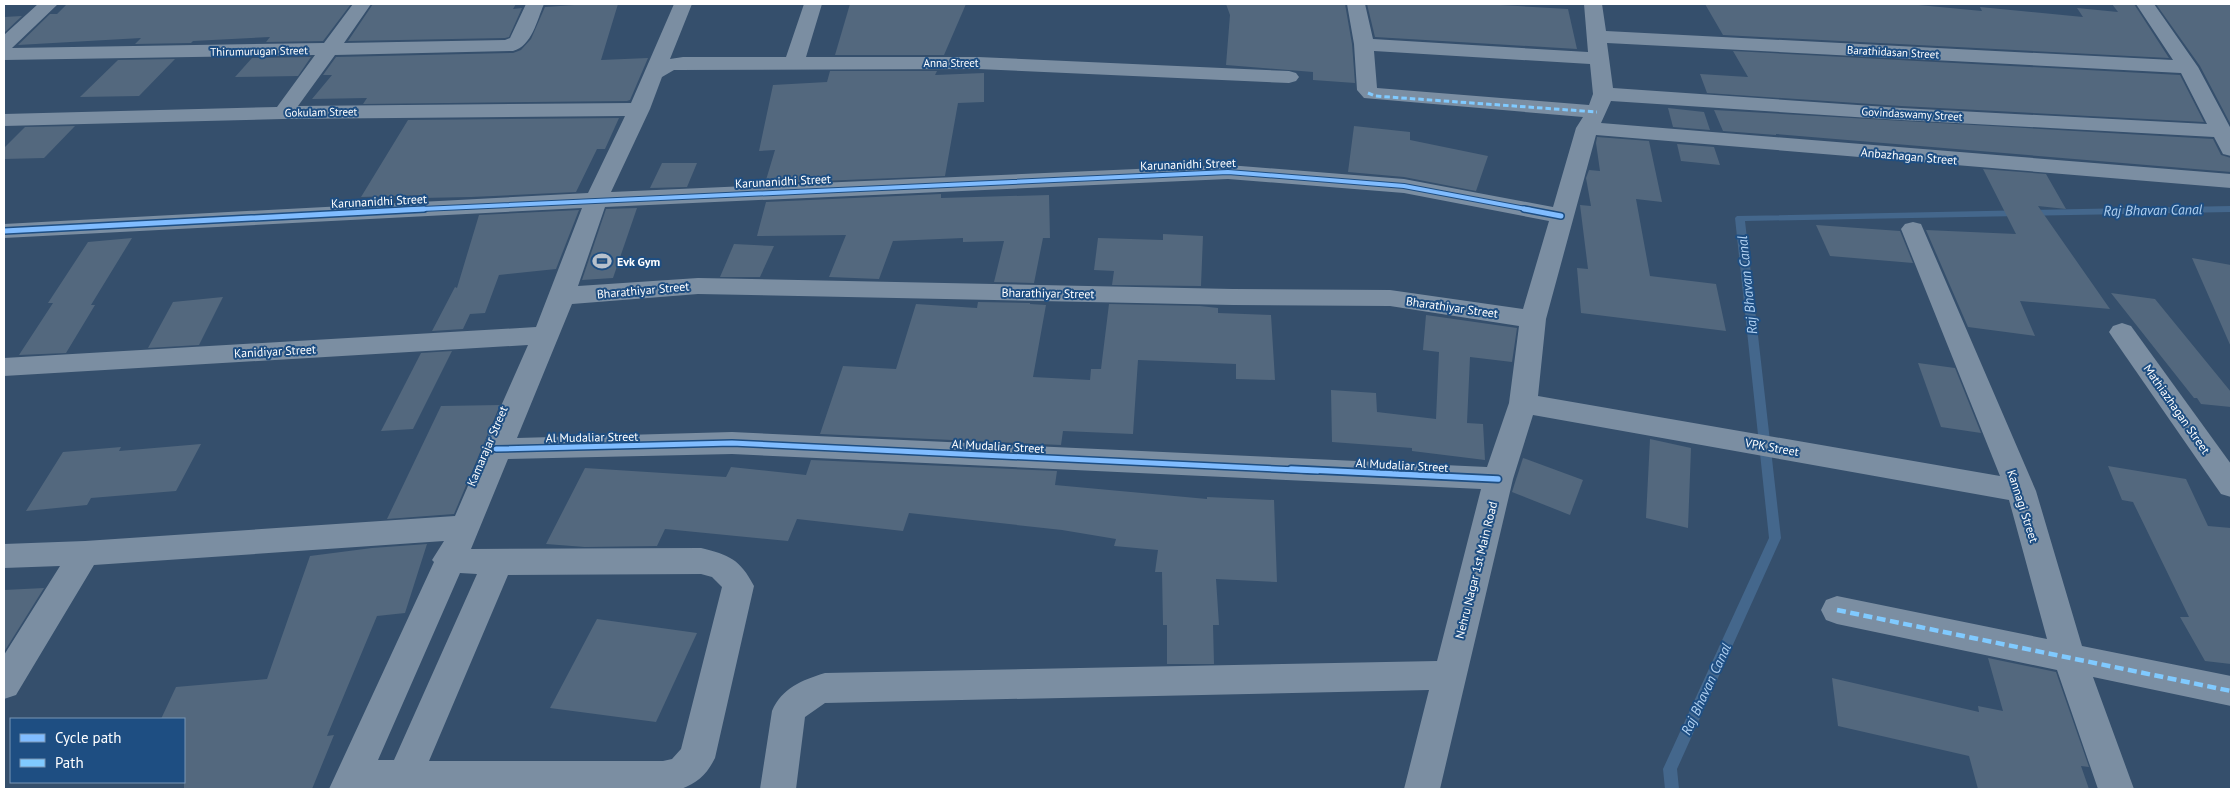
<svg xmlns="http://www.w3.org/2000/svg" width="2235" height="793" font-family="'PT Sans',sans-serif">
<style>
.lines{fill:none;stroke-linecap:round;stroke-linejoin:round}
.stream{fill:#44678c;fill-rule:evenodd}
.building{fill:#53687e}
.street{fill:#7b8ea2;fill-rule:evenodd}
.quiet-far1{stroke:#80caff;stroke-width:3;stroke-dasharray:5.5 3;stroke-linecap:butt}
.quiet{stroke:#80caff;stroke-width:4.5;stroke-dasharray:9 4.5;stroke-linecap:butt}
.cycleway-far2-casing{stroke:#1e4e82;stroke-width:6}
.cycleway-far1-casing{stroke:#1e4e82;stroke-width:8}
.cycleway-casing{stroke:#1e4e82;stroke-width:9}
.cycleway-far2{stroke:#80bcff;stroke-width:4}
.cycleway-far1{stroke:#80bcff;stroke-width:5}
.cycleway{stroke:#80bcff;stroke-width:5.5}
.labels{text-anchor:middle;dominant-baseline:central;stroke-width:4;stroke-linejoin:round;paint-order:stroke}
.far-street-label{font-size:11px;fill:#fff;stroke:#1e4e82}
.street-label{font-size:12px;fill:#fff;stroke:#1e4e82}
.poi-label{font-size:12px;font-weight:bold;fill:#fff;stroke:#1e4e82;text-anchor:start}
.water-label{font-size:14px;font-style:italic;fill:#b0d0f1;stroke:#1e4e82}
</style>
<rect width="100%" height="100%" fill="#354f6c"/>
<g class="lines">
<polygon class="stream" points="2231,206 2231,212 1745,221 1781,538 1677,769 1679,789 1665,789 1663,769 1769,538 1735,218 1737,216"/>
</g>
<g class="building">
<polygon points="83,4 351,4 323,41 266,42 270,37 193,41 191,43 135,44 141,38 18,45 50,14 57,14 66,5"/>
<polygon points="373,4 516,4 513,9 522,8 509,37 505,38 348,41"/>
<polygon points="589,4 618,4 601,60 648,58 630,100 627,101 363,104 367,98 312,99 332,75 323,75 336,57 513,53 521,50 531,39 545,7"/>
<polygon points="850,4 966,4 944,55 835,55"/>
<polygon points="1226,4 1345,4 1352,44 1355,83 1313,80 1313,72 1226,65 1230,15"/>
<polygon points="1367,4 1484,4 1568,9 1577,49 1375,37"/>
<polygon points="1705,4 1908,4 1982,11 1980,7 2083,17 2077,8 2118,12 2112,4 2134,4 2169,58 1723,35"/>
<polygon points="2156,4 2231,4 2231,125 2200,66"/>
<polygon points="22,16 4,33 4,17"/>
<polygon points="1733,51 2180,75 2204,122 1901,106 1707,93 1700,74 1748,77"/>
<polygon points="311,57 298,76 235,77 252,58"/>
<polygon points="175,59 139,96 80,97 118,60"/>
<polygon points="830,71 937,71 935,75 984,73 984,102 958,103 945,176 771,183 772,180 766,180 775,150 759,151 773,85 827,82"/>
<polygon points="1668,108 1704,112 1710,130 1673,127"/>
<polygon points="1714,110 2213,139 2221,155 2231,158 2231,172 1776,134 1776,135 1723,131"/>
<polygon points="619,118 605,149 597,149 576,192 471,197 421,198 423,195 361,197 408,120"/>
<polygon points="75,126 44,158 4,159 4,148 25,127"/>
<polygon points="1354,126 1410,132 1410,140 1488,156 1476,191 1404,177 1348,172"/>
<polygon points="1597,137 1649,141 1662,202 1636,199 1650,276 1716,284 1726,331 1581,313 1577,268 1588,269 1580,205 1591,206 1586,178 1589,170 1600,171 1596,143"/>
<polygon points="1677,144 1714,147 1720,165 1681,161"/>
<polygon points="662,163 697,163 687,187 650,188"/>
<polygon points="1983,169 2046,174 2066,209 2038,206 2110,309 2020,301 2035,336 1968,327 1926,230 2016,234"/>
<polygon points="941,194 941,198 1049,195 1050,238 1043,238 1034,283 994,282 1004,241 963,242 963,238 893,241 879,279 829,277 846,235 757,236 766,202"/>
<polygon points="637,208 613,278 582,280 606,209"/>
<polygon points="579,210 556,269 499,275 485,313 470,314 463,329 432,331 455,287 457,288 479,215"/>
<polygon points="1816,225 1900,231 1913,263 1830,256"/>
<polygon points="1163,234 1203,236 1201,286 1112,285 1114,271 1094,270 1098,238 1163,240"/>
<polygon points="132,238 91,305 95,305 66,353 19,355 53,303 48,303 88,242"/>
<polygon points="734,244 774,246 760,277 720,277"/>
<polygon points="2192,258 2231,265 2231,347"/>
<polygon points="2111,293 2155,299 2231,392 2231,407 2201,404 2197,398 2194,398"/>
<polygon points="223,297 199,345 148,348 173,302"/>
<polygon points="978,302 1030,303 1030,304 1046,305 1033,377 1090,380 1091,369 1101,369 1109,304 1200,306 1218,308 1218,313 1271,315 1275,380 1236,379 1236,364 1138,360 1133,434 1063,431 1061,445 820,434 843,366 896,369 916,304 977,308"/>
<polygon points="1426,315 1517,328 1512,362 1470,357 1467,423 1483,424 1485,460 1412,451 1412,448 1332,442 1331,390 1376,393 1377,412 1436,419 1439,352 1423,350"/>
<polygon points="452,351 413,429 381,431 421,353"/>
<polygon points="1918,363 1955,368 1981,433 1941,427"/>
<polygon points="500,405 454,514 387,519 441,406"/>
<polygon points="1650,439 1691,448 1688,528 1646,518"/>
<polygon points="201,444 176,491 91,498 87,505 26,511 63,452 121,447 119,451"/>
<polygon points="1523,458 1583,480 1570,515 1512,492"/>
<polygon points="811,460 1057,471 1055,485 1207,499 1207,497 1274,500 1277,582 1216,579 1219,625 1213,625 1214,664 1167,664 1167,625 1163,625 1162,572 1155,572 1158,550 1114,546 1116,539 1062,530 909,513 903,531 797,519 788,541 665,529 657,546 585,547 546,544 585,468 726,477 731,467 806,475"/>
<polygon points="2108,466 2186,479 2208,526 2231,528 2231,664 2205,661 2180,617 2189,617 2133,502 2122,500"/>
<polygon points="427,544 405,613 377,616 327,736 334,735 312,789 184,789 184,719 161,719 176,687 267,679 310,556 372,548"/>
<polygon points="44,588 4,652 4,590"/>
<polygon points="597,619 697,633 656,722 550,708"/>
<polygon points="1988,658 2056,672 2089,767 2081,766 2089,789 1978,789 1969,756 1838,726 1832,678 1979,712 1978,706 2003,711"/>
</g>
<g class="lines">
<g class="street">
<path d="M 38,4 L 58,4 L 12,48 L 324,43 L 353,4 L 371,4 L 344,43 L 505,40 L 510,38 L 526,4 L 544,4 C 537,20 532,46 513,51 L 335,55 L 298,106 L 631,103 L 674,4 L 692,4 L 670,59 L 683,57 L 786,57 L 804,4 L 822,4 L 806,57 L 978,57 L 1289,71 L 1296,73 L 1299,77 L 1296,81 L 1289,83 L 978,69 L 674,70 L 662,77 L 650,109 L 611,192 L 1228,165 L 1404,179 L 1553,207 L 1576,128 L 1583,117 L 1364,98 L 1357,90 L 1354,44 L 1347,4 L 1365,4 L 1373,39 L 1588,52 L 1584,4 L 1602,4 L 1606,31 L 2173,60 L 2136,4 L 2154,4 L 2198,67 L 2231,129 L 2231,156 L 2223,154 L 2214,137 L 1901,120 L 1611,101 L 1601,123 L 2231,174 L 2231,188 L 1596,135 L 1546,319 L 1538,396 L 2000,476 L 1901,229 L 1905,224 L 1913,222 L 1921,224 L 2036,491 L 2082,646 L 2231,676 L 2231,706 L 2093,677 L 2134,789 L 2098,789 L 2057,670 L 1837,624 L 1826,620 L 1821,610 L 1826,600 L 1837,596 L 2047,639 L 2009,500 L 1533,415 L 1513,479 L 1440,789 L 1404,789 L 1429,690 L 825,703 L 805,717 L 796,789 L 760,789 L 772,711 C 782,688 802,680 825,673 L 1437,661 L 1481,489 L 732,454 L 508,459 L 471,549 L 701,548 C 729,555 740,559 754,586 L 715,758 C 707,774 698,783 681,789 L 329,789 L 434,562 L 432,560 L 444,541 L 94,565 L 16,695 L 4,699 L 4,655 L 60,566 L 4,568 L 4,544 L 85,541 L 455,516 L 483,451 L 482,449 L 528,345 L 4,376 L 4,358 L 536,327 L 582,208 L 4,238 L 4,224 L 588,193 L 625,116 L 283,119 L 4,126 L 4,114 L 277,107 L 315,55 L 4,60 L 4,35 ZM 1607,43 L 2181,73 L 2207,124 L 1901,108 L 1613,88 ZM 1374,51 L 1590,64 L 1593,94 L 1589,105 L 1377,88 ZM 1228,179 L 1404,193 L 1549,221 L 1523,309 L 1390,290 L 1233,289 L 698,278 L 578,286 L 605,207 ZM 698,294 L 1233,305 L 1390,306 L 1519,326 L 1509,403 L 1487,467 L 732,432 L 517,438 L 572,304 ZM 460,573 L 477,574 L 394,760 L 378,760 ZM 701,574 L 712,577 L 722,587 L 681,749 L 672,759 L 663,761 L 429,761 L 508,575 Z"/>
<polygon points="2122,323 2131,326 2231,464 2231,497 2221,494 2113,338 2109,332 2113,326"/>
</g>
<polyline class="quiet-far1" points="1368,93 1375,96 1597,112"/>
<polyline class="quiet" points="1837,610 2231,691"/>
<g class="cycleway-far2-casing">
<polyline id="cycleway-far2" points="400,210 1228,172 1404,186 1531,210"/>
</g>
<g class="cycleway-far1-casing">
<g id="cycleway-far1">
<polyline points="1524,209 1561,216"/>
<polyline points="4,231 424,209"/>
<polyline points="496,449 732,443 1318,471"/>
</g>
</g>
<g class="cycleway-casing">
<polyline id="cycleway" points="1291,469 1498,479"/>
</g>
<use href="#cycleway-far2" class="cycleway-far2"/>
<use href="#cycleway-far1" class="cycleway-far1"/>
<use href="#cycleway" class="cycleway"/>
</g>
<defs>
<g id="stadium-bare" transform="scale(1.5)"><path d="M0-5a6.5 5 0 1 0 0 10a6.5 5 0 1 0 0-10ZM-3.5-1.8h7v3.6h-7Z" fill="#b8c1cc" stroke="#1e4e82" stroke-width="2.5" paint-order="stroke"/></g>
</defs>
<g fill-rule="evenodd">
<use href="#stadium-bare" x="602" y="261"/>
</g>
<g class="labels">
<g class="far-street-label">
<text transform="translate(259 51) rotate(-1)">Thirumurugan Street</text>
<text transform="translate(1893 52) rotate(3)">Barathidasan Street</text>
<text x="951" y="63">Anna Street</text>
<text transform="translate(321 112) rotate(-1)">Gokulam Street</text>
<text transform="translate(1912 114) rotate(3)">Govindaswamy Street</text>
</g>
<g class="street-label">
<text transform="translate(1909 156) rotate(5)">Anbazhagan Street</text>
<text transform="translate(1188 164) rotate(-2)">Karunanidhi Street</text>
<text transform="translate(783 181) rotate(-3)">Karunanidhi Street</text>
<text transform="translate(379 201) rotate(-3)">Karunanidhi Street</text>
<text transform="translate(643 290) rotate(-5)">Bharathiyar Street</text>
<text transform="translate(1048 293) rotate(1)">Bharathiyar Street</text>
<text transform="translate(1452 307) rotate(8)">Bharathiyar Street</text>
<text transform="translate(275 351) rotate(-3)">Kanidiyar Street</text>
<text transform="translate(2177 409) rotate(55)">Mathiazhagan Street</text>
<text transform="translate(592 437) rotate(-1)">Al Mudaliar Street</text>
<text transform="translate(487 446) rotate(-67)">Kamarajar Street</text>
<text transform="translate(998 446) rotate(3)">Al Mudaliar Street</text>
<text transform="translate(1772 447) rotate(10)">VPK Street</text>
<text transform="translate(1402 465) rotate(3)">Al Mudaliar Street</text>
<text transform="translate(2023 506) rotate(72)">Kannagi Street</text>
<text transform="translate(1476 570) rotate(-76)">Nehru Nagar 1st Main Road</text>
</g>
<g class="poi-label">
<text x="617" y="261">Evk Gym</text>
</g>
<g class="water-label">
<text transform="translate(2153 210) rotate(-1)">Raj Bhavan Canal</text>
<text transform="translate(1747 285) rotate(-96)">Raj Bhavan Canal</text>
<text transform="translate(1706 689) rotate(-65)">Raj Bhavan Canal</text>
</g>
</g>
<rect width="2235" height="793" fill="none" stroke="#ffffff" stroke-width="10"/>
<rect x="10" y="718" width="175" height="65" fill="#1e4e82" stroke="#7895b4"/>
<rect x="20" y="734" width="25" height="8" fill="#80bcff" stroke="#7895b4"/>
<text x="55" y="743" font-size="15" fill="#ffffff">Cycle path</text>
<rect x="20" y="759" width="25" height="8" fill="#80caff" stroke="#7895b4"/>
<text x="55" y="768" font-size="15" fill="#ffffff">Path</text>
</svg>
